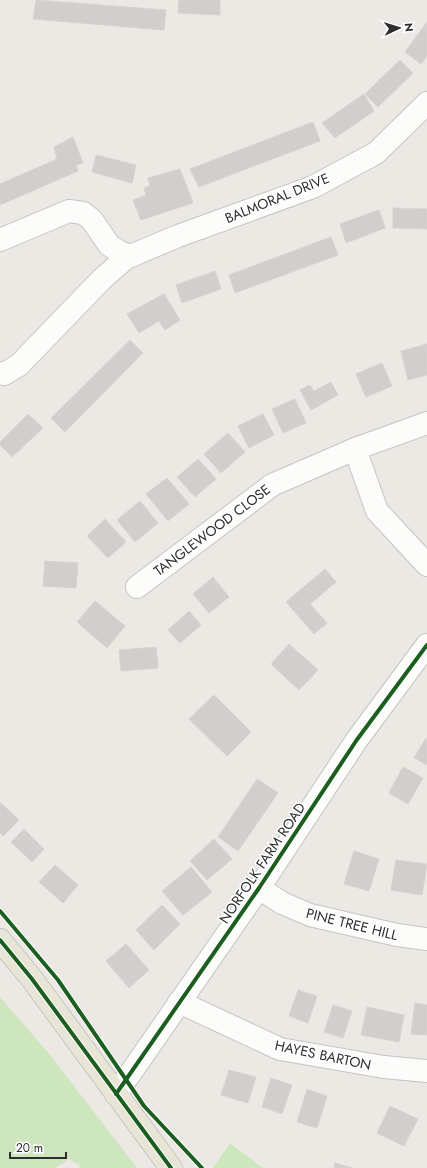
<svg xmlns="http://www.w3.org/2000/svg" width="427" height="1168" font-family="Jost,sans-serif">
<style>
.green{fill:#cee6be}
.building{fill:#d1cecb;stroke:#d7d4d0}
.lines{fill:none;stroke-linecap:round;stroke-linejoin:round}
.minor-casing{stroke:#c5c4c5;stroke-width:24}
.major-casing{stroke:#c6c5c4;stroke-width:24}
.minor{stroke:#fcfcfb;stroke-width:22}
.major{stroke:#e8e4d6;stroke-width:22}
.cycleway-casing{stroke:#fff;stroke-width:6}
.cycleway{stroke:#1b5e20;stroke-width:4}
.labels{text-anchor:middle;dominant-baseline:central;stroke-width:3;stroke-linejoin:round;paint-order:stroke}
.street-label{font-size:14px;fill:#2e2e2e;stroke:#fff}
</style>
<rect width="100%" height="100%" fill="#ece8e4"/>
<g class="green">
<polygon points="0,997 51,1056 137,1168 80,1168 79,1165 69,1159 55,1168 0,1168"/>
<polygon points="230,1143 263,1168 213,1168"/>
</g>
<g class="building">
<polygon points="36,0 166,10 164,30 33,19"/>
<polygon points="179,0 220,0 220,15 178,13"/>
<polygon points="427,22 427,56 421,64 405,52"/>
<polygon points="400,60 413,73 378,107 365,94"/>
<polygon points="364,94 374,111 335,138 322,123"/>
<polygon points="313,122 320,141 199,187 190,169"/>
<polygon points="73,137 83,163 76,165 78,171 0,205 0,184 57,159 54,147"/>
<polygon points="96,155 136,165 132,183 92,172"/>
<polygon points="180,169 193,203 141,220 133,200 146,195 144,188 150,186 148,178"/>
<polygon points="393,208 427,209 427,229 393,228"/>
<polygon points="379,210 385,228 346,243 340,224"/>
<polygon points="331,237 338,255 235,293 229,275"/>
<polygon points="215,271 221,289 182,303 176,285"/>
<polygon points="164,294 180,320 165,330 159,321 139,333 127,314"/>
<polygon points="130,340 143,353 65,432 51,418"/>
<polygon points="427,344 427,375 408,380 401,351"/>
<polygon points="382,363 392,386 366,397 356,374"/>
<polygon points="331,382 338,395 311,410 300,390 310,385 314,391"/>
<polygon points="295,399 306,423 283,433 272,409"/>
<polygon points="28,414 43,428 12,457 0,445 0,442"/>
<polygon points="263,414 274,435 249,448 238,426"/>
<polygon points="228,433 245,452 221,473 204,454"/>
<polygon points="198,459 216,479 195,497 177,477"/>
<polygon points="167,478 189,504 168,521 146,494"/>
<polygon points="140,501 158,523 135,542 117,520"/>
<polygon points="105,519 126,542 108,558 87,536"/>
<polygon points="45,561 78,563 76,588 43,586"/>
<polygon points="325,569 336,582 310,604 327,623 314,634 286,602"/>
<polygon points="213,577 229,597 209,613 193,594"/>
<polygon points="95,601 125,626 107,648 77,622"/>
<polygon points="189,611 201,625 180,643 168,630"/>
<polygon points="289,644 318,670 299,690 271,664"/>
<polygon points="156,647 158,668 121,671 119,650"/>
<polygon points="214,695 251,732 227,756 189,719"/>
<polygon points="426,738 427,738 427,765 414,758"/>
<polygon points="403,767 423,778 408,804 389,793"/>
<polygon points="257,779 278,793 238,851 218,837"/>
<polygon points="0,802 19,820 3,836 0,833"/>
<polygon points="24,829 44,849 32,862 11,842"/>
<polygon points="214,839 232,859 207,880 190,861"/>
<polygon points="354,851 379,859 369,891 344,884"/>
<polygon points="396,860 427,864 422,895 391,890"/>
<polygon points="55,865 78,885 63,903 39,882"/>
<polygon points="191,867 212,892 183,915 162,891"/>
<polygon points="162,905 180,924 154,950 136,930"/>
<polygon points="126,944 149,970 129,988 106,961"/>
<polygon points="298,990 317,996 308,1023 289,1016"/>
<polygon points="415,1003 427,1005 427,1035 411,1034"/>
<polygon points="333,1005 352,1011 343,1038 324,1032"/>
<polygon points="367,1007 404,1015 399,1042 361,1035"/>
<polygon points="229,1070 256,1077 248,1103 221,1095"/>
<polygon points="271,1078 292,1085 282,1114 262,1107"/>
<polygon points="307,1089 327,1096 317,1128 297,1122"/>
<polygon points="390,1106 418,1119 404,1146 377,1133"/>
<polygon points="335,1163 352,1168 334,1168"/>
</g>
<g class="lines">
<g class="minor-casing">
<g id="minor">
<polyline points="0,240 69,211 83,213 92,220 109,245 120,252 131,256"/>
<polyline points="0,373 4,374 19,365 102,279 126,258 178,236 313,187 376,153 427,103"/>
<polyline points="355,449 377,511 427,565"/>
<polyline points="137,587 272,485 355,449 427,423"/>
<polyline points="259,888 282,903 310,915 397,935 427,939"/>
<polyline points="179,1002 280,1049 384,1067 427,1071"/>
<polyline points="116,1094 259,888 356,741 427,645"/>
</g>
</g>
<g class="major-casing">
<polyline id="major" points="0,940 32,979 171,1168"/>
</g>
<use href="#minor" class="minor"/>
<use href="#major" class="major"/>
<g class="cycleway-casing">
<g id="cycleway">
<polyline points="0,911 58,980 144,1106 202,1168"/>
<polyline points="0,940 32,979 171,1168"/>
<polyline points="116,1094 259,888 356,741 427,645"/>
</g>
</g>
<use href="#cycleway" class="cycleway"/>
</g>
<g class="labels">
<g class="street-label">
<text transform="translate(277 198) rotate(-22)">BALMORAL DRIVE</text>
<text transform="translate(212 530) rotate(-37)">TANGLEWOOD CLOSE</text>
<text transform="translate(262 863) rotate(-56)">NORFOLK FARM ROAD</text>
<text transform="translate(352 924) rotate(14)">PINE TREE HILL</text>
<text transform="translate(323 1055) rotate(12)">HAYES BARTON</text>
</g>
</g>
<g transform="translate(399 28) rotate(86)" stroke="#ffffff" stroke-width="3" paint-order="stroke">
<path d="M0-3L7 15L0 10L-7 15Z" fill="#2e2e2e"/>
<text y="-6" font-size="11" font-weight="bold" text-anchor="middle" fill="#2e2e2e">N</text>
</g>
<path d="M10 1152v6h56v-6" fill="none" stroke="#2e2e2e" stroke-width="2"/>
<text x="16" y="1152" font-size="12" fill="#2e2e2e" stroke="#ffffff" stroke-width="3" paint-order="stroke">20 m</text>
</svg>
